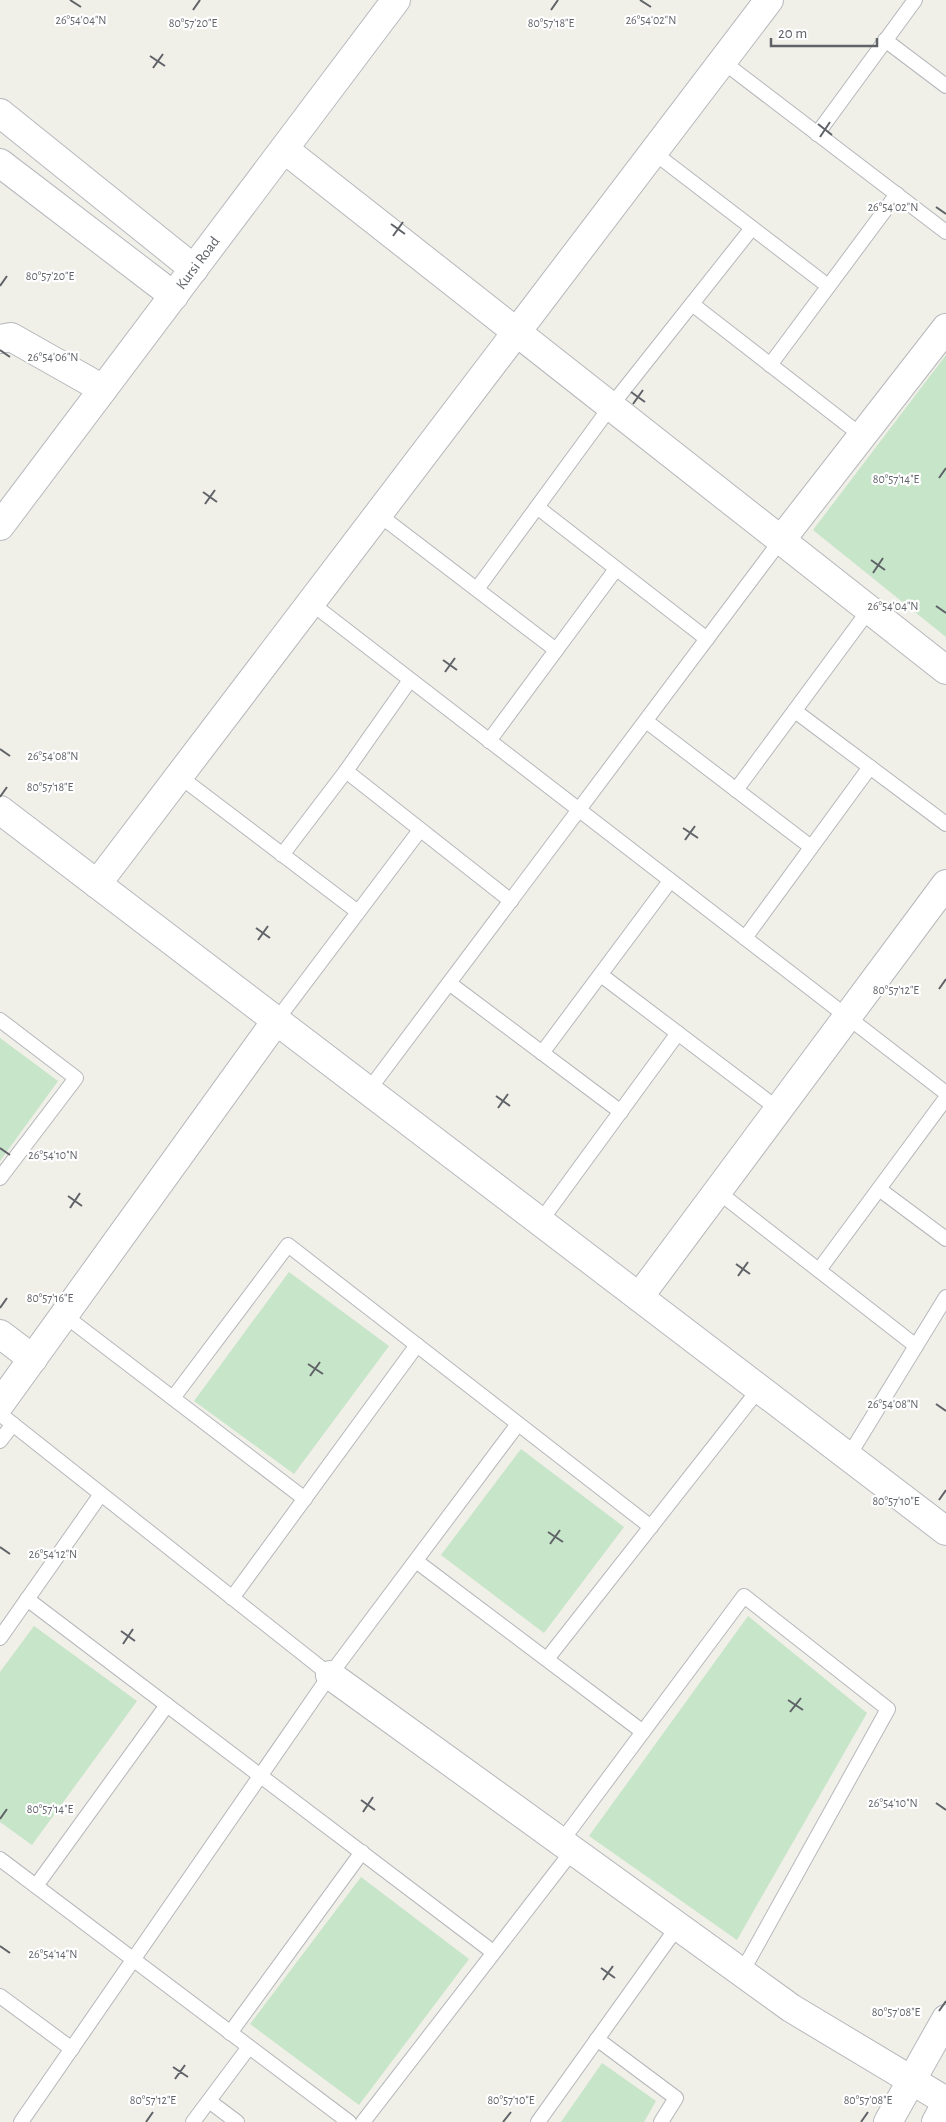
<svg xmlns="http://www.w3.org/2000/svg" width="946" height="2122" font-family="'Alegreya Sans',sans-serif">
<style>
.green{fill:#c7e5c9}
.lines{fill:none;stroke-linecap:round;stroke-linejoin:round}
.lane-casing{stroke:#b5b7bb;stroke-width:16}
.street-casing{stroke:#b5b7bb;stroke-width:30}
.secondary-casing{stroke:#b6b9be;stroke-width:30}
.lane{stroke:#fff;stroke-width:14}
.street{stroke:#fff;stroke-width:28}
.secondary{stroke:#fff;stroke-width:28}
.ticks{fill:none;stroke:#5f6267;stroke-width:2}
.labels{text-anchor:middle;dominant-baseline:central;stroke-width:4.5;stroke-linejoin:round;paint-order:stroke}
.street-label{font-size:15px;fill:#5f6267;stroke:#fff}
.ticks-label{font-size:12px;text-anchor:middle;fill:#5f6267;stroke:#fff;stroke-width:4.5;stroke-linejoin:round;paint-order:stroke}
</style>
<rect width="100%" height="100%" fill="#f0efe8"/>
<g class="green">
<polygon points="946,355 946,637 813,530"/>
<polygon points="0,1038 58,1081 0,1161"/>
<polygon points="289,1272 389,1346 294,1474 194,1401"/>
<polygon points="521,1449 624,1527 544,1633 441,1555"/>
<polygon points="748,1616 867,1713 737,1940 589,1836"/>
<polygon points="34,1626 137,1701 32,1845 0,1822 0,1672"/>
<polygon points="361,1877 469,1959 359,2105 250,2024"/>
<polygon points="602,2063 656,2101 644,2122 561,2122"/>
</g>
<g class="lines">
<g class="lane-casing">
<g id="lane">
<polyline points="885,40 946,86"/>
<polyline points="722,61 946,232"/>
<polyline points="817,134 915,0"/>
<polyline points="653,152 828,286"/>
<polyline points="692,304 862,436"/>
<polyline points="770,365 897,194"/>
<polyline points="537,507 707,639"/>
<polyline points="378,514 556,650"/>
<polyline points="477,589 611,406 752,228"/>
<polyline points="311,603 946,1093"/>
<polyline points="795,711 946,824"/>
<polyline points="646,721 811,847"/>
<polyline points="489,741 616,569"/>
<polyline points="346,771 511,901"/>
<polyline points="179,776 358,912"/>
<polyline points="736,790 869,610"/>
<polyline points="282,855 346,771 410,680"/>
<polyline points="745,938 870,767"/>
<polyline points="601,975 778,1109"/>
<polyline points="449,983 621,1112"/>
<polyline points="0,1020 76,1078 0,1178"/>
<polyline points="276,1021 420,830"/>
<polyline points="542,1053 670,881"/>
<polyline points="368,1091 781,540"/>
<polyline points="879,1189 946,1239"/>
<polyline points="717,1191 916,1346"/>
<polyline points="540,1222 678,1033"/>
<polyline points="819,1270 946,1098"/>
<polyline points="64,1315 305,1499"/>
<polyline points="173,1398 288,1245 651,1527"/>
<polyline points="0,1414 330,1675"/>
<polyline points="0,1441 13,1424"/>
<polyline points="848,1457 946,1297"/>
<polyline points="416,1561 643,1732"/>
<polyline points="232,1598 417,1345"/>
<polyline points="27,1599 493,1952"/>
<polyline points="0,1638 101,1494"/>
<polyline points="547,1659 759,1389"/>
<polyline points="561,1842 744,1596 888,1709 742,1972"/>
<polyline points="0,1859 349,2122"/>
<polyline points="36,1886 167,1705"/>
<polyline points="0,1996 72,2049"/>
<polyline points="230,2033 362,1852"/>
<polyline points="597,2039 676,2098 661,2122"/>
<polyline points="209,2101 237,2122"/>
<polyline points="21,2122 330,1675 518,1424"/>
<polyline points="193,2122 249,2047"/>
<polyline points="363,2122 573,1850"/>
<polyline points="538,2122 678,1926"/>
</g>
</g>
<g class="street-casing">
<g id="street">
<polyline points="284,149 946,670"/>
<polyline points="0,339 11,337 103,389"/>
<polyline points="781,540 946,328"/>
<polyline points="97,884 769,0"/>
<polyline points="639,1297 946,884"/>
<polyline points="0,1334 33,1359"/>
<polyline points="0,1404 276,1021"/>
<polyline points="330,1675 791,2008 946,2101"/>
</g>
</g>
<g class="secondary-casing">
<g id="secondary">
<polyline points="0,113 194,269"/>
<polyline points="0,163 174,296"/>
<polyline points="0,526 396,0"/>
<polyline points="0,810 946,1531"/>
<polyline points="888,2122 946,2019"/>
<polyline points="936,2122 946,2104"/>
</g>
</g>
<use href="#lane" class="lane"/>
<use href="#street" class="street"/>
<use href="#secondary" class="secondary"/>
</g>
<path class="ticks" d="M 70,0 L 81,7M 640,0 L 651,7M 193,10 L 200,0M 551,10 L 558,0M 150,56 L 165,66M 153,68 L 163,54M 818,124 L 832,135M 820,137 L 830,122M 936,207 L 946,214M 391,224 L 405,234M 393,236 L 403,222M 0,286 L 7,276M 0,350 L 10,357M 631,392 L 645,402M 633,404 L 643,390M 939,478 L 946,468M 203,492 L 217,502M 205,504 L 215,490M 871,560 L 885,570M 873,573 L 883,558M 936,606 L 946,613M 443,660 L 457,670M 445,672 L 455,658M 0,749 L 10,756M 0,797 L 7,787M 683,828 L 698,838M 685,840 L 695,826M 256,928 L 270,938M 258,940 L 268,926M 939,989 L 946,979M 496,1096 L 510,1106M 498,1108 L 508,1094M 0,1148 L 10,1155M 68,1196 L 82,1206M 70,1208 L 80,1193M 736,1264 L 750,1274M 738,1276 L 748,1262M 0,1308 L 7,1298M 308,1364 L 323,1374M 310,1376 L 320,1362M 936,1404 L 946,1411M 939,1500 L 946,1490M 548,1532 L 563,1542M 550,1544 L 560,1530M 0,1547 L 10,1554M 121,1631 L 135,1641M 123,1644 L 133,1629M 788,1700 L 803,1710M 790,1712 L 801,1698M 361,1800 L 375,1810M 936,1803 L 946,1810M 363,1812 L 373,1797M 0,1819 L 7,1809M 0,1946 L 10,1953M 601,1968 L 615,1978M 603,1980 L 613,1966M 939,2011 L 946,2001M 173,2067 L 188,2077M 175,2079 L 185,2065M 146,2122 L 153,2112M 503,2122 L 511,2112M 861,2122 L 868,2112"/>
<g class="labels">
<g class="street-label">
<text transform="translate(198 263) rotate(-53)">Kursi Road</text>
</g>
</g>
<g class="ticks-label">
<text x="81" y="24">26°54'04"N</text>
<text x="651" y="24">26°54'02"N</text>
<text x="193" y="27">80°57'20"E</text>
<text x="551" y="27">80°57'18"E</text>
<text x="893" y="211">26°54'02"N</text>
<text x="50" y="280">80°57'20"E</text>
<text x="53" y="361">26°54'06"N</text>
<text x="896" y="483">80°57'14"E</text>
<text x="893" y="610">26°54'04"N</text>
<text x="53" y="760">26°54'08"N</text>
<text x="50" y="791">80°57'18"E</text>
<text x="896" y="994">80°57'12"E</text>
<text x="53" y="1159">26°54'10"N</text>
<text x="50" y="1302">80°57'16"E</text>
<text x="893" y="1408">26°54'08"N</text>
<text x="896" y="1505">80°57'10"E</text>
<text x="53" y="1558">26°54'12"N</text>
<text x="893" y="1807">26°54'10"N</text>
<text x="50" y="1813">80°57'14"E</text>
<text x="53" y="1958">26°54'14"N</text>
<text x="896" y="2016">80°57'08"E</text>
<text x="153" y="2104">80°57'12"E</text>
<text x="511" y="2104">80°57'10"E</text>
<text x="868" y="2104">80°57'08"E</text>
</g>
<path d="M771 38v8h106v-8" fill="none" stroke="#5f6267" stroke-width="2.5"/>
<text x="778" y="38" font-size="15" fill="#5f6267" stroke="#ffffff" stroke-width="4" paint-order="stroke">20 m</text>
</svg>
